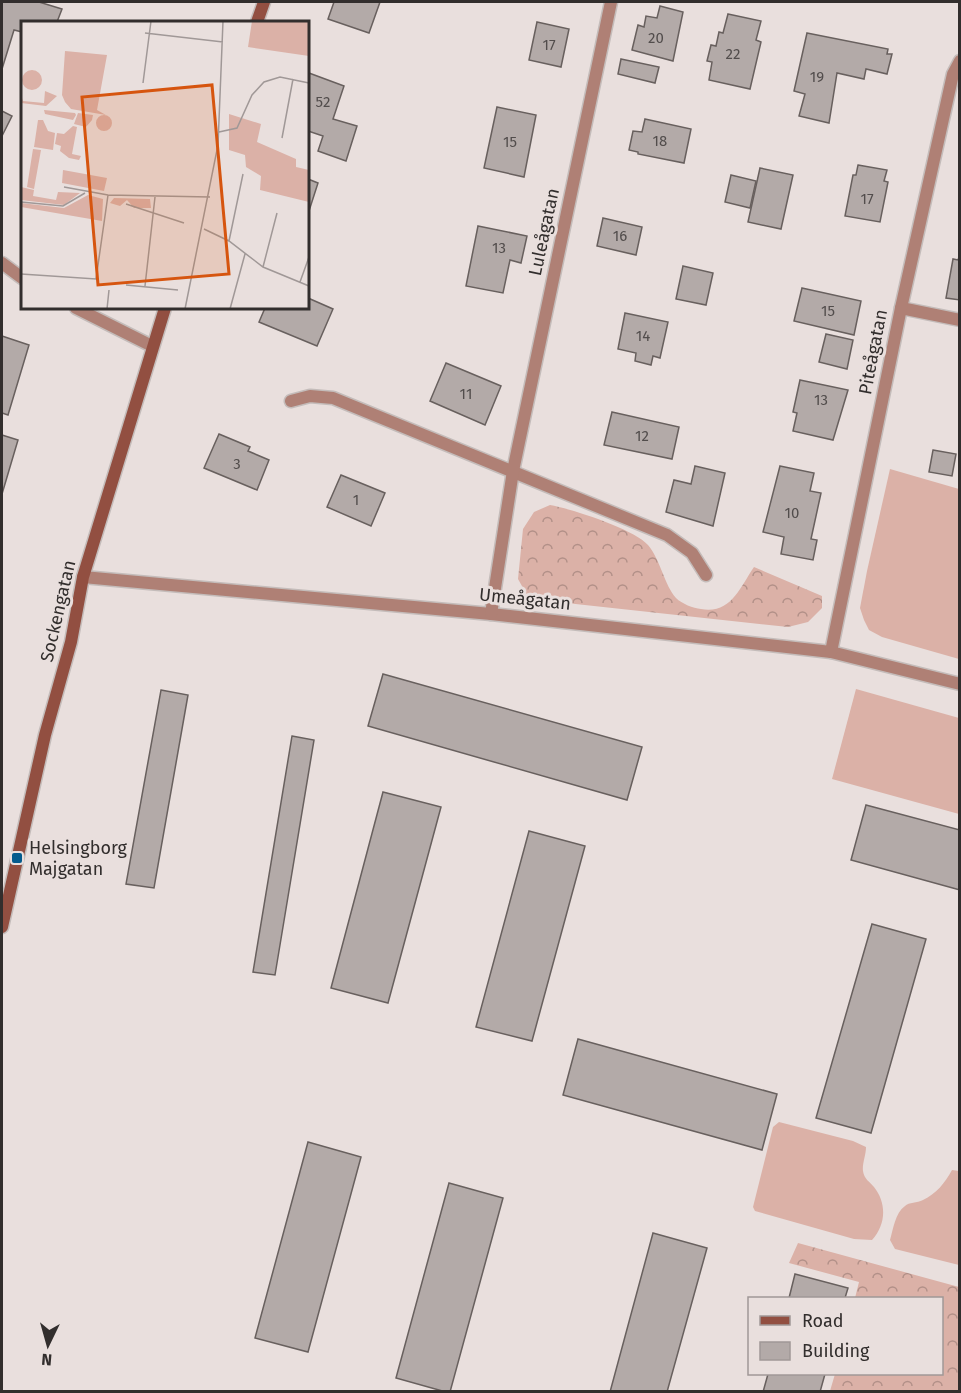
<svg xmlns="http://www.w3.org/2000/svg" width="961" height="1393" font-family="'Fira Sans',sans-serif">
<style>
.grass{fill:#dbb1a7}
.forest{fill:url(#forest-crowns)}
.building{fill:#b3aaa8;stroke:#68605e;stroke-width:1.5}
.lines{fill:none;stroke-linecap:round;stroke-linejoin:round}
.lane-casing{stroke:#c4bcba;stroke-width:15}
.street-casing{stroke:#c4bcba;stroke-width:15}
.secondary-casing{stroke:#c4bcba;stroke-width:15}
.lane{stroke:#af8075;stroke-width:12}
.street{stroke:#af8075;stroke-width:12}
.secondary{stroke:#924f41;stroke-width:12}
.poi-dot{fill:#045b8d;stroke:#e9dfdd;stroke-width:2}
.labels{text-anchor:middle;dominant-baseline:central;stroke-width:6;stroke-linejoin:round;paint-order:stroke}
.number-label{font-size:15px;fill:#524d4c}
.street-label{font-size:18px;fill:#322e2d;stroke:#e9dfdd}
.poi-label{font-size:18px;fill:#322e2d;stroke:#e9dfdd;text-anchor:start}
.inset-road{fill:none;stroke:#a09897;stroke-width:1.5}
.view{fill:#d6550f;fill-opacity:0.15;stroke:#d6550f;stroke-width:3}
.inset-edge{fill:none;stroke:#322e2d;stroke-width:3}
</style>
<defs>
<pattern id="forest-crowns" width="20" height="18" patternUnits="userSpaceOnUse" patternTransform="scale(1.5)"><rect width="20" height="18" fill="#dbb1a7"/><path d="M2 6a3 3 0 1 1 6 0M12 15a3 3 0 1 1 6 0" fill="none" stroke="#b29088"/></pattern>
</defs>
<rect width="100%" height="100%" fill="#e9dfdd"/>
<g class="grass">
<polygon points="890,469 959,489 959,659 882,637 869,630 864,620 860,608 867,571"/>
<polygon points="856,689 959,718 959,814 832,779"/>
<path d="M 779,1122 L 853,1141 L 866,1147 C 866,1155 862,1164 863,1171 C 864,1179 870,1182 874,1187 C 887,1203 886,1225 872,1240 L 854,1239 L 755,1211 L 753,1207 L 773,1127 Z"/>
<path d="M 952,1170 L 959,1171 L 959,1265 L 895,1249 L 890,1240 C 893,1230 895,1213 905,1206 C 909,1202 917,1203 923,1200 C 936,1194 945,1183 952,1170 Z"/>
</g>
<g class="forest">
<path d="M 550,505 C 572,509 634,529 648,545 C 660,559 665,586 676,598 C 682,604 693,608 701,609 C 731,614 739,589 754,567 L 822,596 L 822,608 L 808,622 L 788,627 L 548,601 L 527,595 L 518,579 L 523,529 L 534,512 Z"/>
<polygon points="798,1243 959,1287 959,1391 830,1391 835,1374 942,1374 942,1298 855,1298 859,1282 789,1263"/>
</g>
<g class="building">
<polygon points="2,2 39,2 62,9 57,22 22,22 22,32 14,30 2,69"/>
<polygon points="334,2 380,2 369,33 328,19"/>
<polygon points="660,6 683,12 673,61 632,50 638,25 644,27 646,16 657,18"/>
<polygon points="728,14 761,21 756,40 761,42 750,89 709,80 712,62 707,61 711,45 716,46 719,32 723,33"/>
<polygon points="537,22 569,29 561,67 529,60"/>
<polygon points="807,33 888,49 887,54 892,54 887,74 866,69 864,79 837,73 829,123 799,116 805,94 794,91"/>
<polygon points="621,59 659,67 655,83 618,74"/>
<polygon points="309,73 344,86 333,119 357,126 346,161 318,151 323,136 308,131"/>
<polygon points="497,107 536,115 524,177 484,168"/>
<polygon points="2,111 12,116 2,136"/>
<polygon points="645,119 691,129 684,163 638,154 638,152 629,150 633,131 642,132"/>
<polygon points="858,165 887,170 884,181 888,182 880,222 845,216 853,175 856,175"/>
<polygon points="760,168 793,175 781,229 748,222"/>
<polygon points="731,175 756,181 750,208 725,202"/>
<polygon points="308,179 318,183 308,214"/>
<polygon points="603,218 642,227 636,255 597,246"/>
<polygon points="478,226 527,236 521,263 510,260 503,293 466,286"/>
<polygon points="960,254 960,300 946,298 953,259 958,260"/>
<polygon points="683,266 713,273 706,305 676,299"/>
<polygon points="802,288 861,301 854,335 794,321"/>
<polygon points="308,298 333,309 317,346 259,322 265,308 308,308"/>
<polygon points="625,313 668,322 660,358 653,356 651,365 635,361 636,353 618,349"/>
<polygon points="826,334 853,340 847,369 819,362"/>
<polygon points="2,336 29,345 8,415 2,413"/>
<polygon points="446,363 501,386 485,425 430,401"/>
<polygon points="800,380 848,390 833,440 793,431 797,413 793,412"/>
<polygon points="612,412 679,427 672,459 604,445"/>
<polygon points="219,434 250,447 248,451 269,460 257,490 204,468"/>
<polygon points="2,435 18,440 2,494"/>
<polygon points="933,450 956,454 952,476 929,472"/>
<polygon points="695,466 725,473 713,526 666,512 674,480 691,484"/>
<polygon points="780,466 814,473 810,491 821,493 811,539 817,540 813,560 781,554 784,537 763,532"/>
<polygon points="341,475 385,493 371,526 327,507"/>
<polygon points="383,674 642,747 627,800 368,726"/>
<polygon points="161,690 188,695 154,888 126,884"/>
<polygon points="292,736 314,740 275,975 253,972"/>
<polygon points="383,792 441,807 388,1003 331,988"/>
<polygon points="866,805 960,830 960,890 851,860"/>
<polygon points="529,831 585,846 532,1041 476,1027"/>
<polygon points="872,924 926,939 871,1133 816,1118"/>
<polygon points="578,1039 777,1094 762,1150 563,1095"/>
<polygon points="308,1142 361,1157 308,1352 255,1338"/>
<polygon points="449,1183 503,1198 450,1392 446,1392 396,1378"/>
<polygon points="653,1233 707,1248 667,1392 610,1392"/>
<polygon points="795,1274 848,1288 845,1298 789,1298"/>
<polygon points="768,1374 825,1374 820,1392 763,1392"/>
</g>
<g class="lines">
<g class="lane-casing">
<polyline id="lane" points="901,308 960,320"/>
</g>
<g class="street-casing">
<g id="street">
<polyline points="2,263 22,278"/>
<polyline points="76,308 152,346"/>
<polyline points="291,401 310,396 333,398 667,535 692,553 706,575"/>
<polyline points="83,577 491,614 831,652 960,684"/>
<polyline points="491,614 513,471 611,2"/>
<polyline points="831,652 901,308 953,74 960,61"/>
</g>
</g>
<g class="secondary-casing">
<g id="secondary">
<polyline points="257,22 264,2"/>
<polyline points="2,927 45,735 71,642 83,577 165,308"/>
</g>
</g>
<use href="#lane" class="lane"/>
<use href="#street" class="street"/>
<use href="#secondary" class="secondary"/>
</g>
<rect class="poi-dot" x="11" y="852" width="12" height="12" rx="3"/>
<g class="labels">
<g class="number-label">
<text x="656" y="38">20</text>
<text x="549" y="45">17</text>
<text x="733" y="54">22</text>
<text x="817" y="77">19</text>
<text x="323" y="102">52</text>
<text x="660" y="141">18</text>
<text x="510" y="142">15</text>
<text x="867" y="199">17</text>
<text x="620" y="236">16</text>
<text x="499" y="248">13</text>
<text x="828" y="311">15</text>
<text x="643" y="336">14</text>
<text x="466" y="394">11</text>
<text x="821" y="400">13</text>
<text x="642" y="436">12</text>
<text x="237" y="464">3</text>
<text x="356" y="500">1</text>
<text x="792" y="513">10</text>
</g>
<g class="street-label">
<text transform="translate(544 232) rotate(-78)">Luleågatan</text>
<text transform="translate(873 352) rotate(-79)">Piteågatan</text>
<text transform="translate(525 599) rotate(6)">Umeågatan</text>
<text transform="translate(58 611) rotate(-77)">Sockengatan</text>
</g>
<g class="poi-label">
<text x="29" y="848">Helsingborg<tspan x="29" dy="21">Majgatan</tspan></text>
</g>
</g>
<g transform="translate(21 21)">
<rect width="288" height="288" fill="#e9dfdd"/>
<path d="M1 59a10 10 0 1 1 20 0a10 10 0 1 1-20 0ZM 24,70 L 36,75 L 25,85 L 0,82 L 0,74 L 2,80 L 23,82 ZM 23,89 L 54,92 L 55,94 L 52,99 L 24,93 ZM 57,92 L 72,94 L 71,99 L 65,106 L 53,103 ZM75 102a8 8 0 1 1 16 0a8 8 0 1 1-16 0ZM 17,99 L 22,99 L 27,110 L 34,112 L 32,129 L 13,126 ZM 52,105 L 56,106 L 51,133 L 60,135 L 58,139 L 48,137 L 39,130 L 40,125 L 34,123 L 36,112 L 43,113 ZM 12,128 L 20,129 L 13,168 L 6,166 ZM 42,149 L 86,157 L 83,170 L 41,162 ZM 0,166 L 13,169 L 12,175 L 35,179 L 37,171 L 59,172 L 43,184 L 0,179 ZM 67,174 L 82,178 L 81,200 L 0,186 L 0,182 L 43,187 Z" fill="#dbb1a7"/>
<path d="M 231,0 L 288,0 L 288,35 L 227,26 ZM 44,30 L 86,34 L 76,89 L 85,94 L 50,88 L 44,81 L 41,74 ZM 208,93 L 240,103 L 236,121 L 275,138 L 275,146 L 288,149 L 288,181 L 239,169 L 240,155 L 225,146 L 224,134 L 208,129 ZM 93,177 L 129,178 L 130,187 L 113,187 L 106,179 L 99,185 L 89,182 Z" fill="#dbb1a7"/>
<path class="inset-road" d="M 124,12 L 202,21M 122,62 L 130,0M 198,111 L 216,107 L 231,74 L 243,61 L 259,56 L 288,62M 261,117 L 272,58M 43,166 L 87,174 L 189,176M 0,181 L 42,185 L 64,172M 105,183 L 163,202M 183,208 L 208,220 L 242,246 L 288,265M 208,220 L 222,153M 242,246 L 256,192M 0,253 L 75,258 L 87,174M 279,261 L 288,236M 105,264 L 157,269M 124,265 L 134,176M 86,288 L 88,269M 164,288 L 197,124 L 202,0M 209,288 L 224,233"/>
<path class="view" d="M 191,64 L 208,253 L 77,264 L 61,76 Z"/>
<rect width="288" height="288" class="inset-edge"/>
</g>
<rect width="961" height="1393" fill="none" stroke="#322e2d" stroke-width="6"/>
<rect x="748" y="1297" width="195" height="78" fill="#e9dfdd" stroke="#a09897" stroke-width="1.5"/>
<rect x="760" y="1316" width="30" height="9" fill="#924f41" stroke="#a09897" stroke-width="1.5"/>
<text x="802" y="1327" font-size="18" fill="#322e2d">Road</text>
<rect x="760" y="1342" width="30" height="18" fill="#b3aaa8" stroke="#a09897" stroke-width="1.5"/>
<text x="802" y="1357" font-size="18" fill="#322e2d">Building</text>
<g transform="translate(48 1345) rotate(185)" stroke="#e9dfdd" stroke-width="4.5" paint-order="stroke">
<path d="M0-4.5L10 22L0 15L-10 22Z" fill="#322e2d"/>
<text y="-9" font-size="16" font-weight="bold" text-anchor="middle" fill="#322e2d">N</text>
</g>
</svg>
